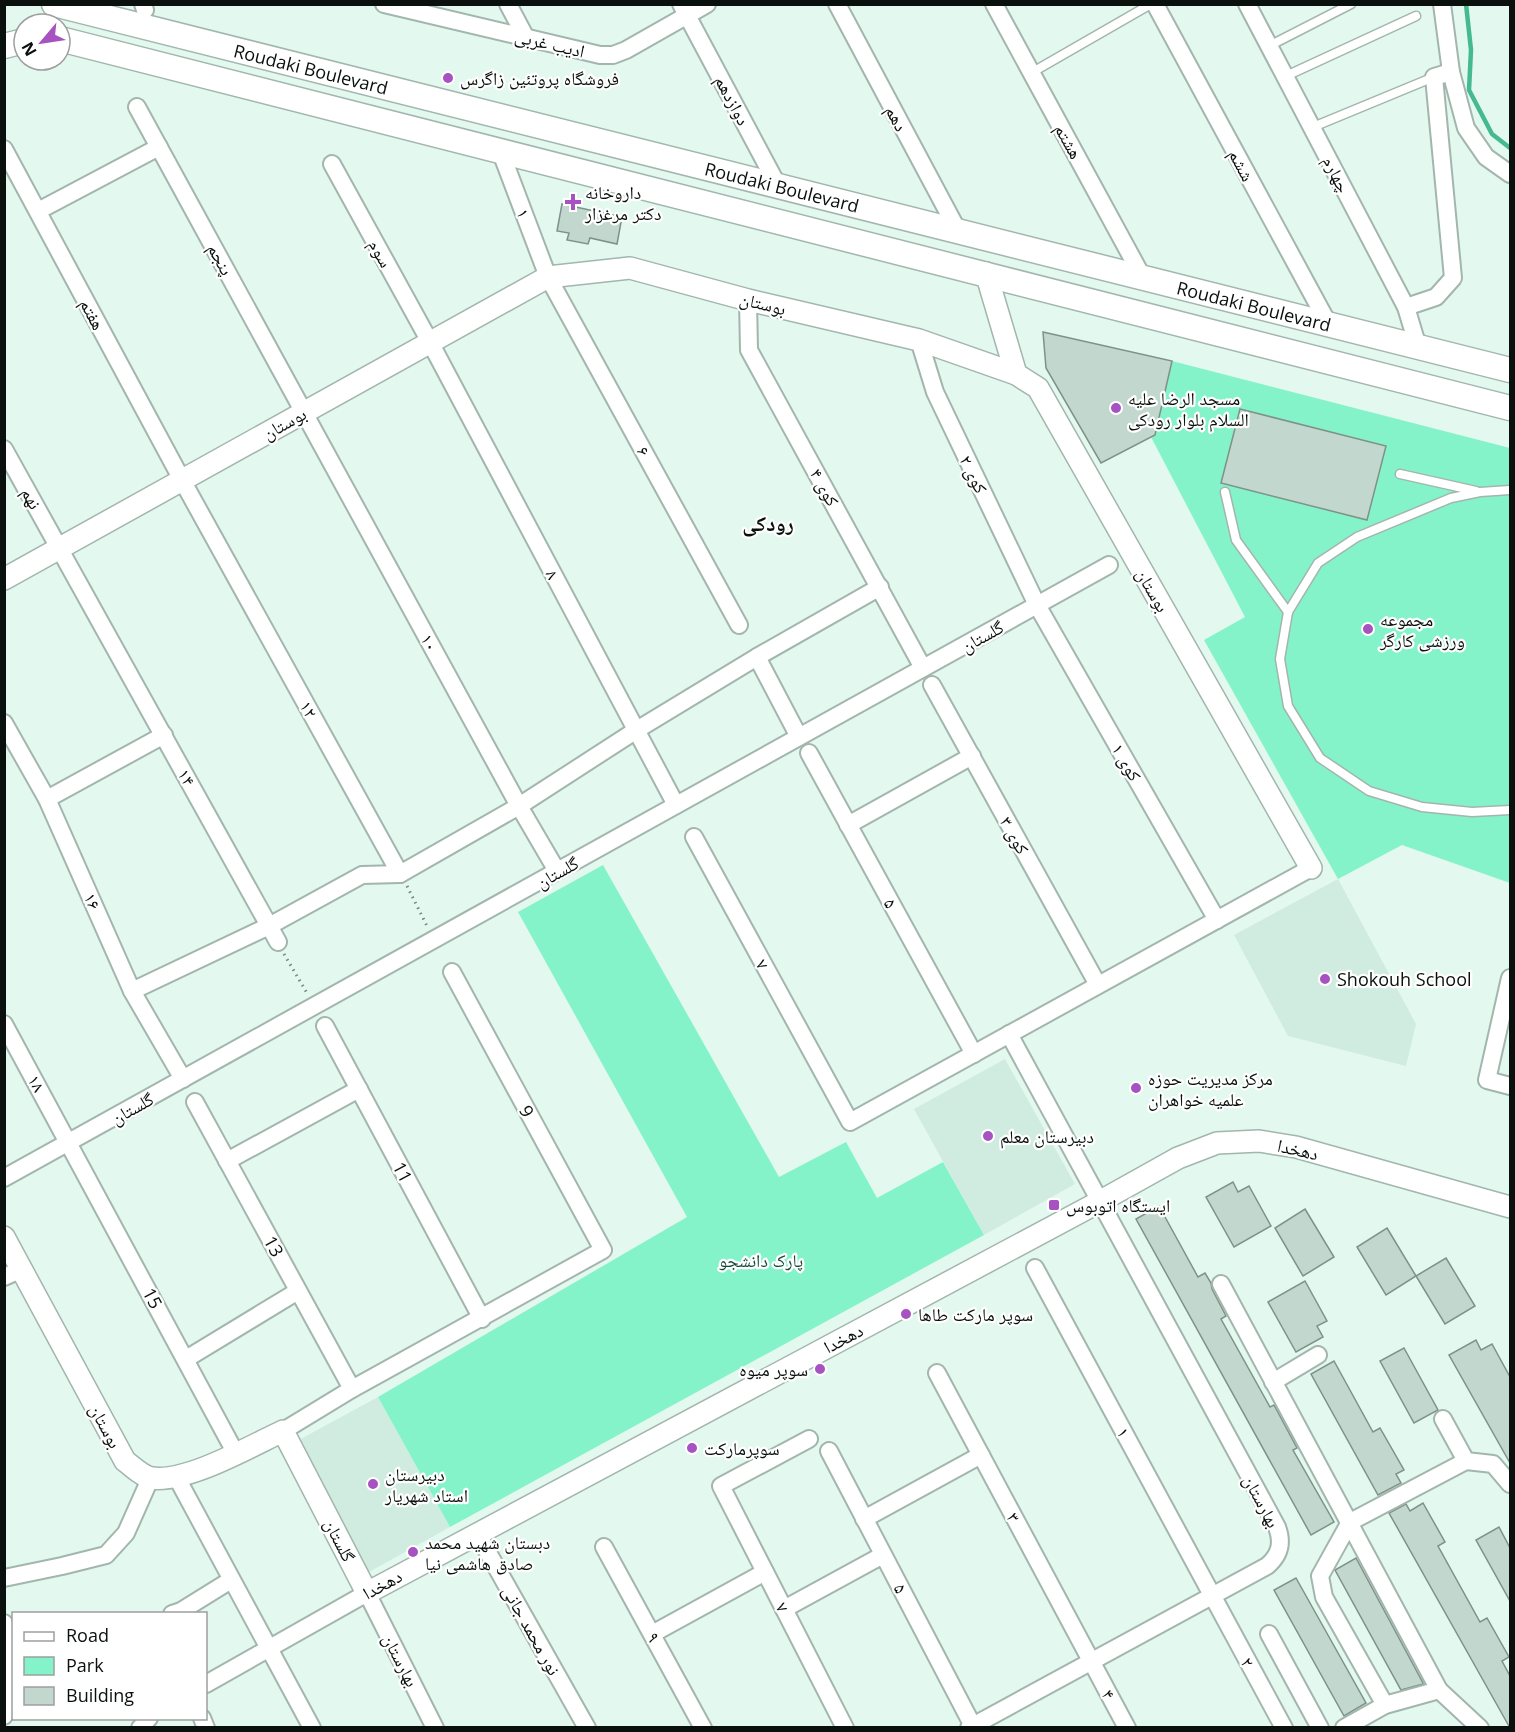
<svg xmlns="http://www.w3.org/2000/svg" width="1515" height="1732" font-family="'Open Sans','Noto Naskh Arabic',sans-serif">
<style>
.built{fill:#d0ece0}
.green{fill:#85f3ca}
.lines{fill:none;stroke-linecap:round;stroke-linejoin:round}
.stream{stroke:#44b992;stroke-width:4.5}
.building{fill:#c2d7ce;stroke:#7f9289;stroke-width:1.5}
.service-casing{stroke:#a2b6ad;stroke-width:11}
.minor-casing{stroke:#a2b6ad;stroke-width:20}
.tertiary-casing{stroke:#a2b6ad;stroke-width:24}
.secondary-casing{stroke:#a2b6ad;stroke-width:27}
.path{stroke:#78867f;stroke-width:3;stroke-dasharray:1.5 4.5;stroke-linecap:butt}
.service{stroke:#fff;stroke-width:8}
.minor{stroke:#fff;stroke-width:16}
.tertiary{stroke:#fff;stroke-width:21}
.secondary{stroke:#fff;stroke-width:24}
.poi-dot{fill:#a652c1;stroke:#fff;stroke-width:2}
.labels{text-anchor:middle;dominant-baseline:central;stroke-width:4.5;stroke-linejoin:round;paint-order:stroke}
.street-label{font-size:18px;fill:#09100d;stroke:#fff}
.poi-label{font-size:18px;fill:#09100d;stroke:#fff;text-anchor:start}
.park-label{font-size:18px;fill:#174837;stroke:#fff}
.quarter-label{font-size:21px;font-weight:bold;fill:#09100d;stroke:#fff}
</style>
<rect width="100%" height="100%" fill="#e3f8ee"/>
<g class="built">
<polygon points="1338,879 1416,1024 1406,1066 1288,1036 1234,935"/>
<polygon points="1005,1059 1075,1184 984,1235 914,1109"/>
<polygon points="378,1397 450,1527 369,1572 297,1441"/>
</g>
<g class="green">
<polygon points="1172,361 1510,448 1510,883 1402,845 1338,879 1204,640 1245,617 1151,437 1155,435"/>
<polygon points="603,865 779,1177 846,1142 877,1198 943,1162 984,1235 450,1527 378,1397 687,1217 518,912"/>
</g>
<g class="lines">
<polyline class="stream" points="1466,4 1471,50 1469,90 1492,134 1510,148"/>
</g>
<g class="building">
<polygon points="562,204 622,217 617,244 590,238 588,244 567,240 569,233 557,231"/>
<polygon points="1043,332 1172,361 1155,435 1101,463 1046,368"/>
<polygon points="1240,409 1386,446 1367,520 1221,483"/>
<polygon points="1233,1182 1238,1192 1249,1186 1271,1226 1234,1247 1206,1197"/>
<polygon points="1159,1206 1198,1277 1205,1273 1211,1283 1212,1289 1226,1316 1221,1319 1270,1407 1274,1405 1297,1448 1293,1450 1334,1522 1311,1535 1136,1219"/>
<polygon points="1305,1209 1334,1257 1303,1276 1275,1228"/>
<polygon points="1387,1228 1416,1276 1386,1295 1357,1247"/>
<polygon points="1446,1258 1475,1306 1445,1324 1416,1276"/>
<polygon points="1305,1281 1327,1321 1317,1326 1323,1337 1296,1352 1268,1302"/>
<polygon points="1476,1340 1481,1350 1492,1344 1510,1377 1510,1463 1449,1355"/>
<polygon points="1404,1348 1438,1410 1414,1423 1380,1361"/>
<polygon points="1334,1361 1373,1432 1380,1428 1404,1470 1396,1474 1401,1483 1378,1495 1311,1374"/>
<polygon points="1423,1503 1445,1542 1438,1546 1480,1622 1487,1618 1509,1657 1502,1661 1510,1676 1510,1728 1389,1513 1406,1504 1410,1511"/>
<polygon points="1499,1527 1510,1548 1510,1601 1476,1540"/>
<polygon points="1356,1558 1423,1683 1423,1684 1401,1690 1335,1570"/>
<polygon points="1296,1578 1366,1703 1344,1716 1274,1590"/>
</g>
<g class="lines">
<g class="service-casing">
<g id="service">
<polyline points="1269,46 1351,4"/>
<polyline points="1031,73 1151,4"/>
<polyline points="1286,76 1416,16"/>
<polyline points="1313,127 1434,77"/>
<polyline points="1400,474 1476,491"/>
<polyline points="1510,490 1480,492 1451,498 1357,537 1318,563 1288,612 1280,659 1288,706 1320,758 1369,791 1422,807 1472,812 1510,810"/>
<polyline points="1225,492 1236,540 1288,612"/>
</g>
</g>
<g class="minor-casing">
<g id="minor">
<polyline points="143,4 145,10"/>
<polyline points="384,4 600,55 613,55 626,50 707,4"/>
<polyline points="508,4 526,38"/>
<polyline points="681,4 778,186"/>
<polyline points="837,4 958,231"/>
<polyline points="994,4 1143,278"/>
<polyline points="1155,4 1329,325"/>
<polyline points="1247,4 1406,307 1418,347"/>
<polyline points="1442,4 1451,72 1466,128 1486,157 1510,174"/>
<polyline points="137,107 519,806 557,871"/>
<polyline points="4,149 182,480 400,874"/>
<polyline points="500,150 548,277 739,625"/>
<polyline points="332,164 430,342 676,805"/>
<polyline points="38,211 159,147"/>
<polyline points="748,300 749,350 923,668"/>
<polyline points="1406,307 1436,297 1453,278 1434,77 1451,72"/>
<polyline points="919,340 935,392 1037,605 1217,920"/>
<polyline points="4,449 278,942"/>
<polyline points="757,657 799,737"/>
<polyline points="932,685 1098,985"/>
<polyline points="4,723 47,799 132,991 183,1079"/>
<polyline points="809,753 974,1054"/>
<polyline points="47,799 164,735"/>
<polyline points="848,825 972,756"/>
<polyline points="694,837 850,1122 1311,868"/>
<polyline points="1510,978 1487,1080 1510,1086"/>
<polyline points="132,991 269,926 362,875 400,874 519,806 635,731 757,657 880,587"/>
<polyline points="4,1024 236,1454"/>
<polyline points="325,1026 482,1319"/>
<polyline points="195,1102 352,1389"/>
<polyline points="227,1161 359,1089"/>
<polyline points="4,1178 1109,565"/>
<polyline points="1035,1268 1284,1728"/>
<polyline points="4,1277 22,1269"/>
<polyline points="1221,1284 1439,1690 1480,1728"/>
<polyline points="186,1359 298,1291"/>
<polyline points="937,1373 1127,1728"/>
<polyline points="1273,1382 1318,1355"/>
<polyline points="1443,1419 1466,1461 1493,1464 1510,1484"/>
<polyline points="283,1431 352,1389 603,1250 452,972"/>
<polyline points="809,1439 721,1486 845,1728"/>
<polyline points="829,1451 974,1728"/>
<polyline points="177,1478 312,1728"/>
<polyline points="864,1519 981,1455"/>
<polyline points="477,1533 587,1728"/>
<polyline points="604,1547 703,1728"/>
<polyline points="4,1578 62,1566 106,1555 126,1533 150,1479"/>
<polyline points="784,1609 883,1555"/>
<polyline points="172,1614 181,1611 231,1580"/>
<polyline points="4,1623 6,1655 4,1716"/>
<polyline points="652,1634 765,1572"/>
<polyline points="1269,1634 1320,1728"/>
<polyline points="206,1684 367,1593 435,1728"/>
<polyline points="1385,1705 1324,1597 1320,1576 1350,1522 1466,1461"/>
<polyline points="202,1718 206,1728"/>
<polyline points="140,1728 149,1718"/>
<path d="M 969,1728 L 1267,1566 C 1280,1555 1283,1543 1277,1527 L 1009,1034"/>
<polyline points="1344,1728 1385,1705 1439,1690"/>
</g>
</g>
<g class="tertiary-casing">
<g id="tertiary">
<polyline points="986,273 1016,374"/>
<polyline points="4,579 548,277 630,268 748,300 919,340 1016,374 1038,388 1311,868"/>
<path d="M 4,1237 L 125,1461 C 132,1466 143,1477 152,1478 C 187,1483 251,1446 283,1431 L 367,1593 L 1099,1202 L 1178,1158 L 1217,1143 L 1259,1141 L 1296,1147 L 1510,1207"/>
</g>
</g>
<g class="secondary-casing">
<g id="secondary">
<polyline points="54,4 1510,370"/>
<polyline points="60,39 1510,408"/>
<polyline points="4,46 24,41"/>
</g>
</g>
<g class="path">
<polyline points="407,886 427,926"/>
<polyline points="284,954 307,993"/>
</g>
<use href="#service" class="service"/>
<use href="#minor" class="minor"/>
<use href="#tertiary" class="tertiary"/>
<use href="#secondary" class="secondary"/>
</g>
<g class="poi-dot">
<circle cx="448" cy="78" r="6"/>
<path d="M570 193h6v6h6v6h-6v6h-6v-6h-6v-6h6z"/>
<circle cx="1116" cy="408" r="6"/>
<circle cx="1368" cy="629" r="6"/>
<circle cx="1325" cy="979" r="6"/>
<circle cx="1136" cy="1088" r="6"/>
<circle cx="988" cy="1136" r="6"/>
<rect x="1048" y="1199" width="12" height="12" rx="3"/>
<circle cx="906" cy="1314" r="6"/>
<circle cx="820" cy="1369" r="6"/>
<circle cx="692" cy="1448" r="6"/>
<circle cx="373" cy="1484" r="6"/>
<circle cx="413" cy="1552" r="6"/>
</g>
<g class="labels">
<g class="street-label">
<text transform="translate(550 43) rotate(13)">ادیب غربی</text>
<text transform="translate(311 69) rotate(14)">Roudaki Boulevard</text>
<text transform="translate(733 100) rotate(62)">دوازدهم</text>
<text transform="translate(897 118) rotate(62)">دهم</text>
<text transform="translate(1069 141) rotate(61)">هشتم</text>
<text transform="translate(1242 165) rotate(62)">ششم</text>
<text transform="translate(1337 174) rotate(63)">چهارم</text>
<text transform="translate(782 187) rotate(14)">Roudaki Boulevard</text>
<text transform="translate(524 213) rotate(69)">۱</text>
<text transform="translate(381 253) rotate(61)">سوم</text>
<text transform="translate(221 259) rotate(61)">پنجم</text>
<text transform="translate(763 303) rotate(14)">بوستان</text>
<text transform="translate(1254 306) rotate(14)">Roudaki Boulevard</text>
<text transform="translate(93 314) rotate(62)">هفتم</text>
<text transform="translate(284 423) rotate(-29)">بوستان</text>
<text transform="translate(644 451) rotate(61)">۶</text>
<text transform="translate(974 474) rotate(64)">کوی ۲</text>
<text transform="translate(825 487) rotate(61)">کوی ۴</text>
<text transform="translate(32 498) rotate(61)">نهم</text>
<text transform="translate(553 574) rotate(62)">۸</text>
<text transform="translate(1153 590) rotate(60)">بوستان</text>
<text transform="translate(982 636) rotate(-29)">گلستان</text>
<text transform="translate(430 642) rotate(61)">۱۰</text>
<text transform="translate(309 709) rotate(61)">۱۲</text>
<text transform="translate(1127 762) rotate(60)">کوی ۱</text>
<text transform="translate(187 777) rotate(61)">۱۴</text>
<text transform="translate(1015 835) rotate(61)">کوی ۳</text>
<text transform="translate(557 872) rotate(-29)">گلستان</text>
<text transform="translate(93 901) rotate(66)">۱۶</text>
<text transform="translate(891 903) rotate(61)">۵</text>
<text transform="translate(763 964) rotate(61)">۷</text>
<text transform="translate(37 1083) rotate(61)">۱۸</text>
<text transform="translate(132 1108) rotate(-29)">گلستان</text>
<text transform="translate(527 1111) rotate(62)">9</text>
<text transform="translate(1298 1149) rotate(13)">دهخدا</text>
<text transform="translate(403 1172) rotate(62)">11</text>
<text transform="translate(274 1246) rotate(61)">13</text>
<text transform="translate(153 1298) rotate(62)">15</text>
<text transform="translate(843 1338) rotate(-28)">دهخدا</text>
<text transform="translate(106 1426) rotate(62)">بوستان</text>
<text transform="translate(1124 1432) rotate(62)">۱</text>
<text transform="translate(1262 1501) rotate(62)">بهارستان</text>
<text transform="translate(1014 1517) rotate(62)">۳</text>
<text transform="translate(340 1540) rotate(63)">گلستان</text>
<text transform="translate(382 1584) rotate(-29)">دهخدا</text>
<text transform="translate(901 1588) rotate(62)">۵</text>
<text transform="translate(783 1607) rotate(63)">۷</text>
<text transform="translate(532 1630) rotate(61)">نور محمد جانی</text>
<text transform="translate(654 1637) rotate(61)">۹</text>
<text transform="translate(401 1660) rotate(63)">بهارستان</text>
<text transform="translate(1248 1662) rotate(61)">۲</text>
<text transform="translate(1109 1694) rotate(62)">۴</text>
</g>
<g class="poi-label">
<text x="460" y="78">فروشگاه پروتئین زاگرس</text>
<text x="585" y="192">داروخانه<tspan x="585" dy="21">دکتر مرغزار</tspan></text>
<text x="1128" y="398">مسجد الرضا علیه<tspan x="1128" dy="21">السلام بلوار رودکی</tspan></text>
<text x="1380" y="619">مجموعه<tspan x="1380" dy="21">ورزشی کارگر</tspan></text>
<text x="1337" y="979">Shokouh School</text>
<text x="1148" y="1078">مرکز مدیریت حوزه<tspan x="1148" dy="21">علمیه خواهران</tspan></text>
<text x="1000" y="1136">دبیرستان معلم</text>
<text x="1066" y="1205">ایستگاه اتوبوس</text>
<text x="918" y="1314">سوپر مارکت طاها</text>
<text x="808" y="1369" text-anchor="end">سوپر میوه</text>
<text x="704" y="1448">سوپرمارکت</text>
<text x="385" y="1474">دبیرستان<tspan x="385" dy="21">استاد شهریار</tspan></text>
<text x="425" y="1542">دبستان شهید محمد<tspan x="425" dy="21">صادق هاشمی نیا</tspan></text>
</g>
<g class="park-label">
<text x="761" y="1260">پارک دانشجو</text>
</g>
<g class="quarter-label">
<text x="768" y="523">رودکی</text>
</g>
</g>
<rect width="1515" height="1732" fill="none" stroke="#09100d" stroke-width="12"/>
<rect x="12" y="1612" width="195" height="108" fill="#ffffff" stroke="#9d9f9e" stroke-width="1.5"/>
<rect x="24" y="1632" width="30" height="9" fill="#ffffff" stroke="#9d9f9e" stroke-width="1.5"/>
<text x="66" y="1642" font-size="18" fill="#09100d">Road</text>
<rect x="24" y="1657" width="30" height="18" fill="#85f3ca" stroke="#9d9f9e" stroke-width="1.5"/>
<text x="66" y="1672" font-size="18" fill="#09100d">Park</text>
<rect x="24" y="1687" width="30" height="18" fill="#c2d7ce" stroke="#9d9f9e" stroke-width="1.5"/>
<text x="66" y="1702" font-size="18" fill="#09100d">Building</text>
<g transform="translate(42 42) rotate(241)"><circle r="28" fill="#ffffff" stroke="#9d9f9e" stroke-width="1.5"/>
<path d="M0-4.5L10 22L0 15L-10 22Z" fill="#a652c1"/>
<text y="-9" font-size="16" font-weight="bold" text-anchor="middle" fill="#09100d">N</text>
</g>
</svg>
